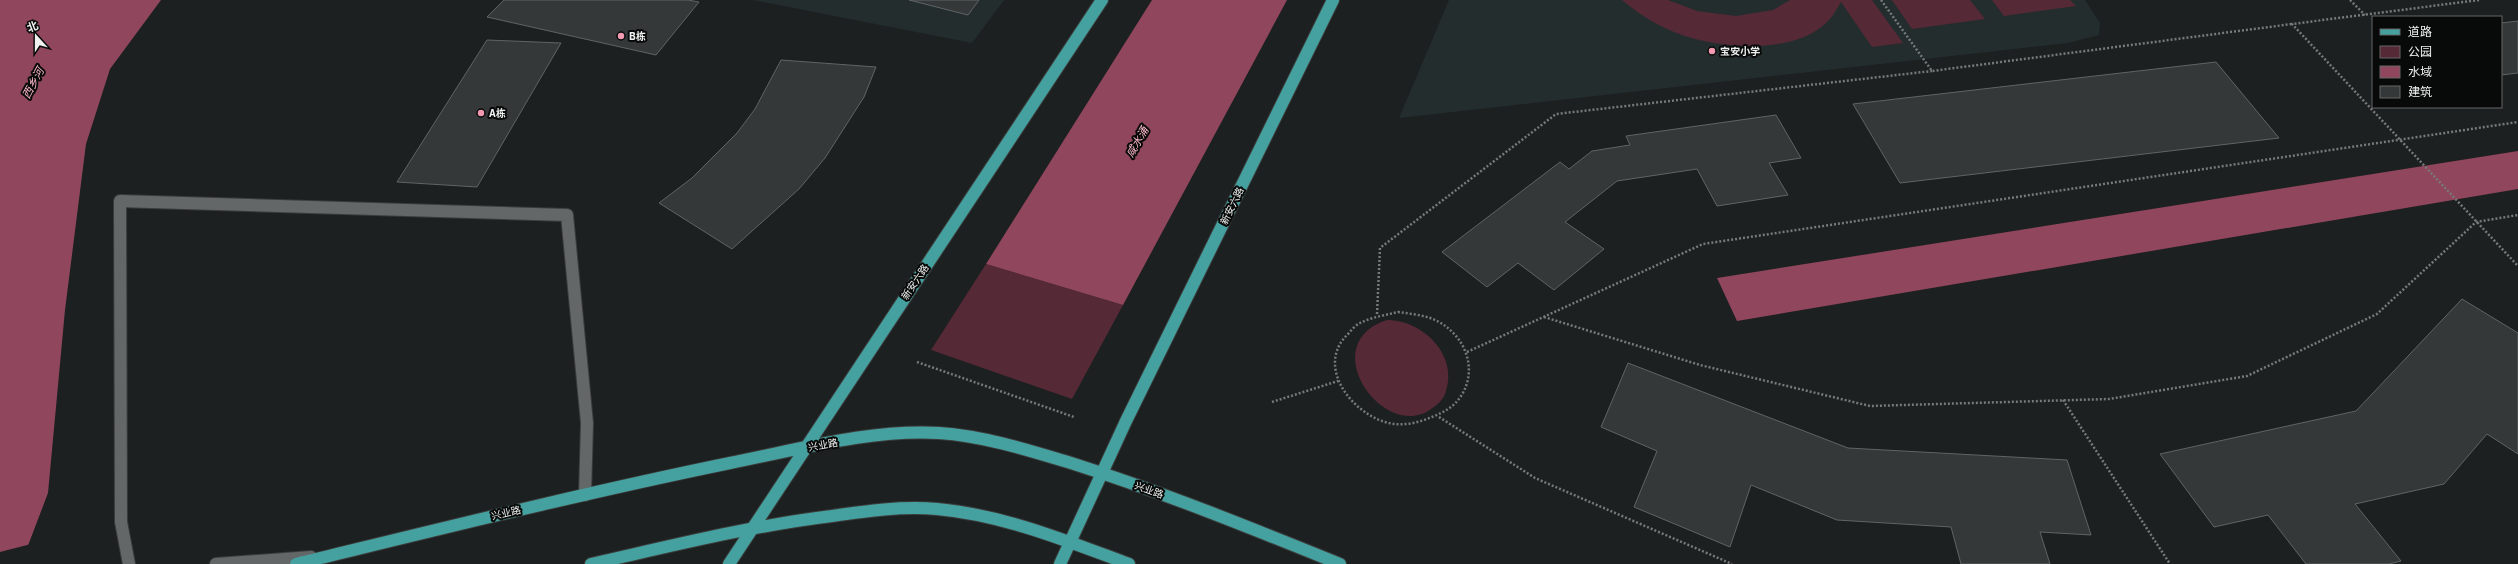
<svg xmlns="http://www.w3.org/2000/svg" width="2518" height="564" font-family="'IBM Plex Sans','Noto Sans SC',sans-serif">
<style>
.built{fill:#232d2d}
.green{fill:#552936}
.water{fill:#90465c}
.pier{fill:#1d2020}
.building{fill:#353838;stroke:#616464}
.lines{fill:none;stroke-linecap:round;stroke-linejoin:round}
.minor-casing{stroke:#3b3d3d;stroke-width:14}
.major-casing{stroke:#3b3d3d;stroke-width:14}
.path{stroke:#777a7a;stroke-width:2.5;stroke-dasharray:2 2;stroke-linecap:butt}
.minor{stroke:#636767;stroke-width:12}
.major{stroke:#45a19f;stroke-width:12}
.poi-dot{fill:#f19ab1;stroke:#080a0a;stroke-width:1.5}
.labels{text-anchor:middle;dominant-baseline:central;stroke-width:4;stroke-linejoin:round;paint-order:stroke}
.poi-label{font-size:10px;font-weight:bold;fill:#eff1f1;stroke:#080a0a;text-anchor:start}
.street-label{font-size:10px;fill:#eff1f1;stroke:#080a0a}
.water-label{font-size:11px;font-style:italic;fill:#fcb9c9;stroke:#080a0a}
</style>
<rect width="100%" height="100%" fill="#1d2020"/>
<g class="built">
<polygon points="753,0 1004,0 972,43"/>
<polygon points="1449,0 2085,0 2100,23 2099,35 2068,43 1399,118"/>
</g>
<g class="green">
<path d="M 1622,0 L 1668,0 L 1697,11 L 1736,16 L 1773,10 L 1790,0 L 1872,0 L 1903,43 L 1872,47 L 1841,2 C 1836,10 1833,17 1825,24 C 1793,54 1721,49 1682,35 C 1659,27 1640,15 1622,0 Z"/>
<polygon points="1892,0 1970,0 1985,19 1912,29"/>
<polygon points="1992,0 2070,0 2076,6 2004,16"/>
<polygon points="986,264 1123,305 1072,399 931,350"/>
<path d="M 1387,320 C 1423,320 1460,356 1445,394 C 1442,401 1437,405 1431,409 C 1385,443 1313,344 1387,320 Z"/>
</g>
<g class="water">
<polygon points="0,0 161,0 110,69 86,144 65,310 48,493 21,564 0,564"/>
<polygon points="1152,0 1287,0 1123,305 986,264"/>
<polygon points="2518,151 2518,189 1737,321 1717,278"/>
</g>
<polygon class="pier" points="31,544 24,564 0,564 0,552"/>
<g class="building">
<polygon points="504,0 688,0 699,2 656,55 487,17"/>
<polygon points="909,0 979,0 968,15"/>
<polygon points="2518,21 2518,73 2501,75 2501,23"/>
<polygon points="487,40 561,43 477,187 397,182"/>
<polygon points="781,60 876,67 864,97 825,158 799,189 732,249 659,203 692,178 737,133 755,109"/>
<polygon points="2216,62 2279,138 1900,183 1853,104"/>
<polygon points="1776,115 1801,158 1769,163 1788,195 1717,206 1697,169 1617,181 1565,222 1604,249 1554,290 1518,263 1487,287 1442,252 1560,162 1569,169 1592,151 1630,145 1626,136"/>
<polygon points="2462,299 2518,333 2518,454 2487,434 2444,484 2355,504 2401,561 2389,564 2306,564 2268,515 2214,527 2160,454 2356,411"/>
<polygon points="1628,363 1848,448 2067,460 2091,535 2040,532 2050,564 1961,564 1951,527 1837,520 1751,485 1730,547 1634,507 1657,451 1601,427"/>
</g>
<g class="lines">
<g class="minor-casing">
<g id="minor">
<polyline points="129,564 121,522 120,201 567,215 587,423 585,495"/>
<polyline points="216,564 311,557"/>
</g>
</g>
<g class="major-casing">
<g id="major">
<path d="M 296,564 C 440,529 584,493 730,463 C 797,450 869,429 939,433 C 984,436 1028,450 1071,463 C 1162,492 1251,528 1340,564"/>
<path d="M 591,564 C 671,546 750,526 832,516 C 866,511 902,506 937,509 C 1004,515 1067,541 1129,564"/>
<polyline points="729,564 1102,0"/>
<polyline points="1060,564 1126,421 1333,0"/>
</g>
</g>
<g class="path">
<polyline points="1881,0 1932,71 2292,24"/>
<polyline points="2350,0 2365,15"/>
<polyline points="2479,0 2292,24 2518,266"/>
<path d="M 1398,312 C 1411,314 1427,315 1439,322 C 1466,337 1478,370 1461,396 C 1454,407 1444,412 1432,417 C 1418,423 1401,427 1385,422 C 1349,411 1315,364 1349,333 C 1352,329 1356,325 1360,323 C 1372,317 1386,315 1398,312 Z"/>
<polyline points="1377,314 1380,248 1556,114 1932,71"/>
<polyline points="1544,317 1700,365 1870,406 2109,399 2247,376 2377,314 2476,222 2518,215"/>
<polyline points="1467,352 1703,244 2518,122"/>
<polyline points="917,362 1074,417"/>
<polyline points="2063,400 2170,564"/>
<polyline points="1272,402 1338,381"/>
<polyline points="1439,417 1535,478 1732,564"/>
</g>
<use href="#minor" class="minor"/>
<use href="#major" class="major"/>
</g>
<g class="poi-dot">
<circle cx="621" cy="36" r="4"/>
<circle cx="1712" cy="51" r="4"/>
<circle cx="481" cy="113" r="4"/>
</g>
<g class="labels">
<g class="poi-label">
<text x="629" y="36">B栋</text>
<text x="1720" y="51">宝安小学</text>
<text x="489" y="113">A栋</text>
</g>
<g class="street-label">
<text transform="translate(1232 206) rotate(-64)">新安六路</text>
<text transform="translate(915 282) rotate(-56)">新安六路</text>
<text transform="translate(823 445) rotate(-10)">兴业路</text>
<text transform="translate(1149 490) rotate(20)">兴业路</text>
<text transform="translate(506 513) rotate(-13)">兴业路</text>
</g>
<g class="water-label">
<text transform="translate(33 83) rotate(-62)">西乡河</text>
<text transform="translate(1137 142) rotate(-60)">咸水涌</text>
</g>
</g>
<rect x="2372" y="16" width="130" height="92" fill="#080a0a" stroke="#646666"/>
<rect x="2380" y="29" width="20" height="6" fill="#45a19f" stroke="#646666"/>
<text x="2408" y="36" font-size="12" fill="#eff1f1">道路</text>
<rect x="2380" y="46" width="20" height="12" fill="#552936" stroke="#646666"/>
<text x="2408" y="56" font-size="12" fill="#eff1f1">公园</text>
<rect x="2380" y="66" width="20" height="12" fill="#90465c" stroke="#646666"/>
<text x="2408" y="76" font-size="12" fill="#eff1f1">水域</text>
<rect x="2380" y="86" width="20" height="12" fill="#353838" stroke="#646666"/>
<text x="2408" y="96" font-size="12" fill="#eff1f1">建筑</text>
<g transform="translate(36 36) rotate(339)" stroke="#080a0a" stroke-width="3" paint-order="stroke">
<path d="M0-3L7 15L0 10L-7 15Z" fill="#eff1f1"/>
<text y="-6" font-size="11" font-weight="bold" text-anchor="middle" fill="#eff1f1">北</text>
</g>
</svg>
